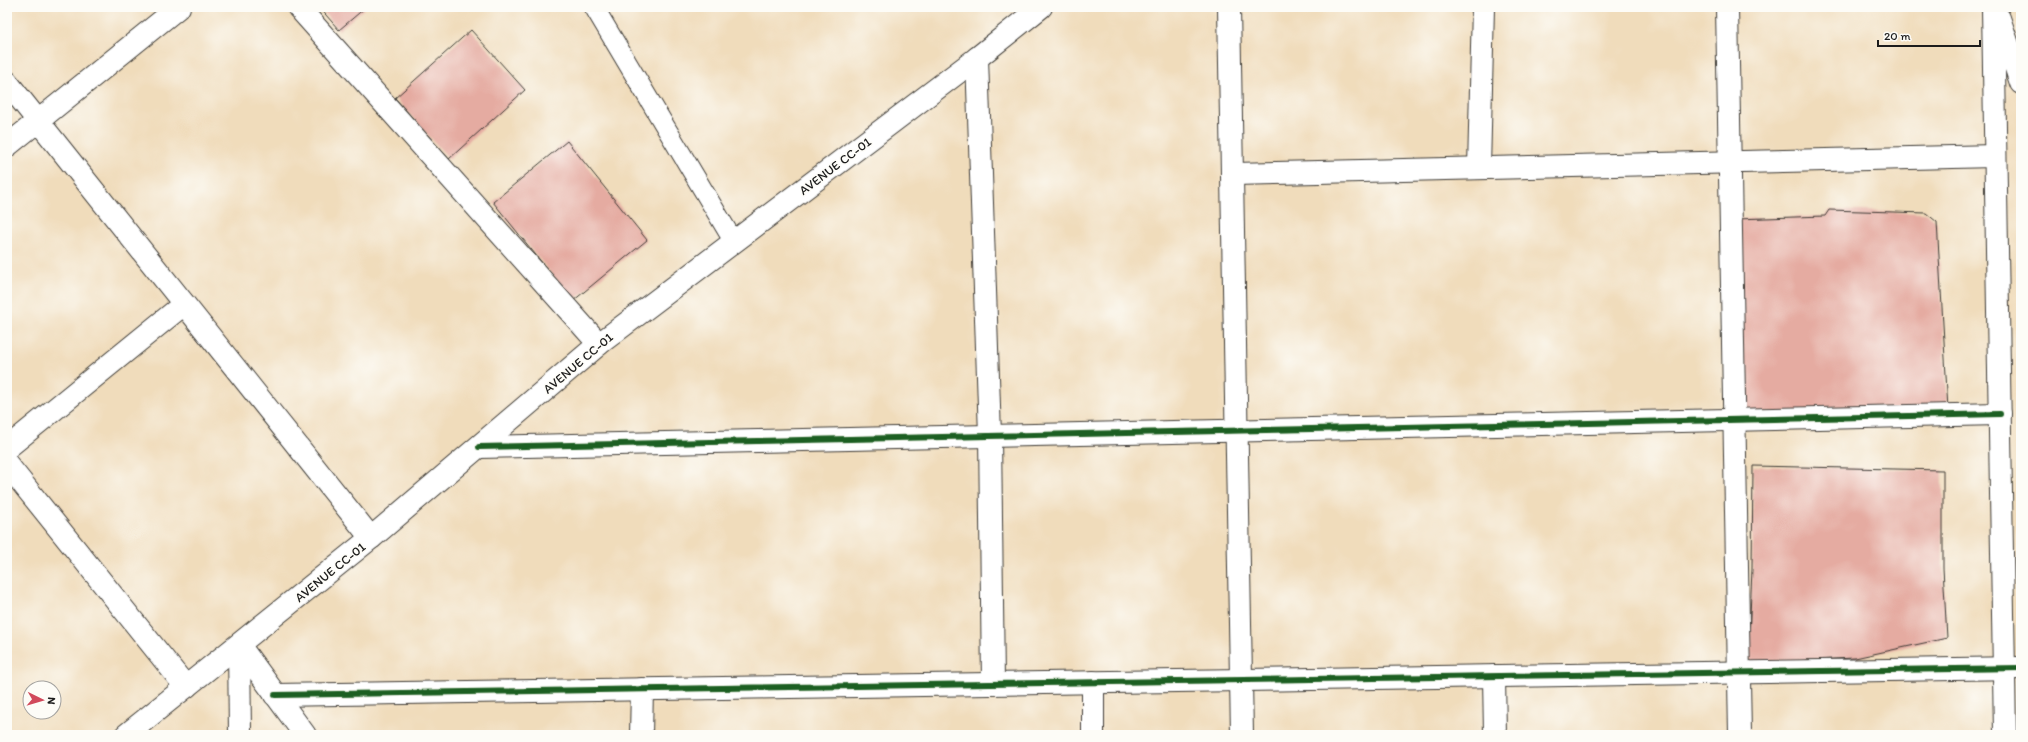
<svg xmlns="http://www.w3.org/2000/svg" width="2028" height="742" font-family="Itim,sans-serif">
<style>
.building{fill:#e5aba1}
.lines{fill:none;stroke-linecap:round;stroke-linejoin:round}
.service-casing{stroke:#3c3934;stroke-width:21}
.minor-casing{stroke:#3c3934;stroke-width:24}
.primary-casing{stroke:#3c3934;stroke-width:24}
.service{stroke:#fff;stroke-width:19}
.minor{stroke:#fff;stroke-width:22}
.primary{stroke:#fff;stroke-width:22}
.cycleway-casing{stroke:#fdfcf7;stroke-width:8}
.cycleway{stroke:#1b5e20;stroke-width:6}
.labels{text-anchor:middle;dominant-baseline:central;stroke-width:3;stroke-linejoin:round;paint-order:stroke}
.street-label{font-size:13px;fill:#1c1c1c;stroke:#fdfcf7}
</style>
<rect width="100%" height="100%" fill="#fdfcf7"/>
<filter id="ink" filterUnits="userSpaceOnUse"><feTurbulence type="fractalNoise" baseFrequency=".025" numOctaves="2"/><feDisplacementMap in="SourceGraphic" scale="8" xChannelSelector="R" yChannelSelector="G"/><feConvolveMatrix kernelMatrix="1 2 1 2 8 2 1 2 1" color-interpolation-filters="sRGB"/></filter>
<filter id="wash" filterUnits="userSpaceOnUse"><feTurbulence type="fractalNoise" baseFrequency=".012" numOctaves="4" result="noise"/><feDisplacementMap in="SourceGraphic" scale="16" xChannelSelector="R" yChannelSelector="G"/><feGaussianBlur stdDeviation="0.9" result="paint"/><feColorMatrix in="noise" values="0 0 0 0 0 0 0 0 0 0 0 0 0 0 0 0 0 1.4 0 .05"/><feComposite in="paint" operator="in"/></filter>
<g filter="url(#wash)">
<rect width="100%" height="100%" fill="#f0dcbb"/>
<g id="blocks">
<g class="building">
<polygon points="319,7 366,7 339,30"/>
<polygon points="471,30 525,90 449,159 395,98"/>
<polygon points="567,141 647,240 573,301 493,202"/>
<polygon points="1829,210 1926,213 1937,222 1948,409 1741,414 1736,219 1825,216"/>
<polygon points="1753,466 1943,470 1943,568 1947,638 1855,658 1748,663 1752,569"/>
</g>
</g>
</g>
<g filter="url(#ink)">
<use href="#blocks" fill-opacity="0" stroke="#3c3934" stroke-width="1"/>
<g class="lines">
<g class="service-casing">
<polyline id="service" points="594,7 734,242"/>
</g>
<g class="minor-casing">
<g id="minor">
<polyline points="298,7 599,344"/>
<polyline points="1229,7 1242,735"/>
<polyline points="1727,7 1740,735"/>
<polyline points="1993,7 2005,735"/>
<polyline points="1999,18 2021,83"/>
<polyline points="977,58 990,435 993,683"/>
<polyline points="7,82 371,538"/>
<polyline points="7,146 179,7"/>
<polyline points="1479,168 1483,7"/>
<polyline points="1233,174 1995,156"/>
<polyline points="479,447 2000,414"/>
<polyline points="7,448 184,304"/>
<polyline points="7,464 186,687"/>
<polyline points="239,645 305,735"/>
<polyline points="239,645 240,735"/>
<polyline points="1494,676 1495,735"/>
<polyline points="1093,682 1093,735"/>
<polyline points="275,695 2021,668"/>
<polyline points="641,735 642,689"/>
</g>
</g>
<g class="primary-casing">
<polyline id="primary" points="126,735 371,538 599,344 977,58 1041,7"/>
</g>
<use href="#service" class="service"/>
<use href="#minor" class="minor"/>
<use href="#primary" class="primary"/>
<g class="cycleway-casing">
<g id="cycleway">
<polyline points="479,447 2000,414"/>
<polyline points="275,695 2021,668"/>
</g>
</g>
<use href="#cycleway" class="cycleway"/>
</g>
</g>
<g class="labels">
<g class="street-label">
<text transform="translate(835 166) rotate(-37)">AVENUE CC-01</text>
<text transform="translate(578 363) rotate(-40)">AVENUE CC-01</text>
<text transform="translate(330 572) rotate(-39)">AVENUE CC-01</text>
</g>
</g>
<rect width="2028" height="742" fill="none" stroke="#fdfcf7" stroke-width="24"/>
<g transform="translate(42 700) rotate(95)"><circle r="19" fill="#fdfcf7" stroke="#a3a29f"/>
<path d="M0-3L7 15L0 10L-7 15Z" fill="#d1495b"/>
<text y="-6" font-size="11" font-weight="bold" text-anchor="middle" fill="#1c1c1c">N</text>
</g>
<path d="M1878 40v6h102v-6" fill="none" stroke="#1c1c1c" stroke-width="2"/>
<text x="1884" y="40" font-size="12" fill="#1c1c1c" stroke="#fdfcf7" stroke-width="3" paint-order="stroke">20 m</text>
</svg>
